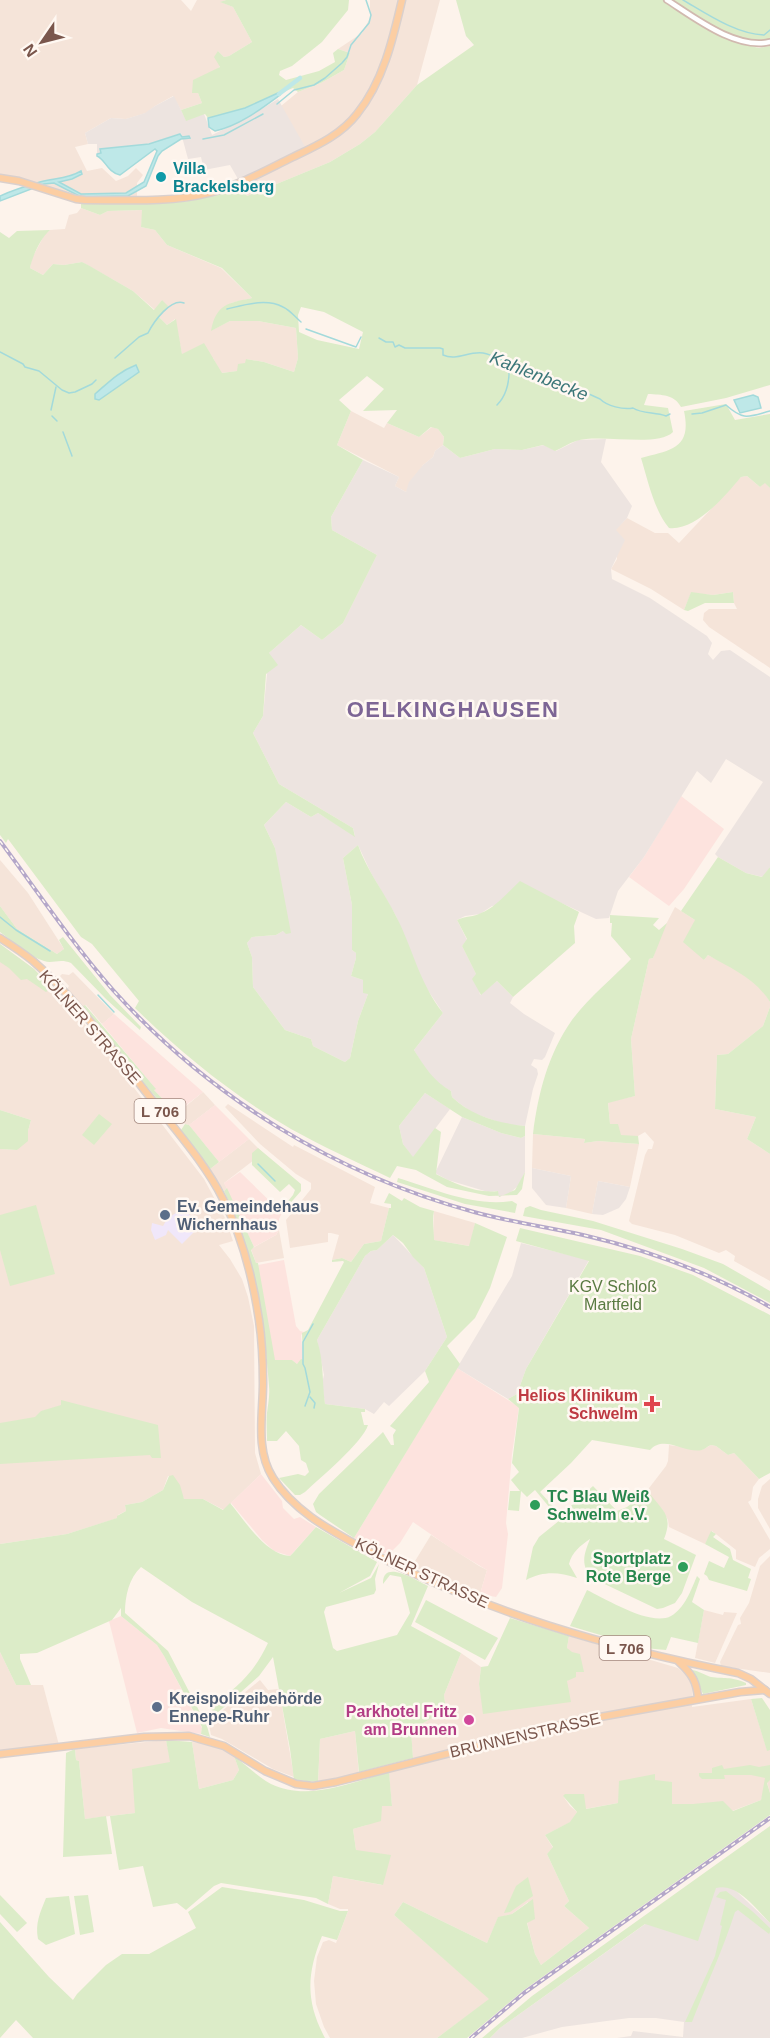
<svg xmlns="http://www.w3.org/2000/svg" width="770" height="2038" font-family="Helvetica,sans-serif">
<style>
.residential{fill:#f5e4d9}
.commercial{fill:#fde3de}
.industrial{fill:#ede4e0}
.education{fill:#f0e7fa}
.green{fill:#dcecc8;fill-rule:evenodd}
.water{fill:#bee8e8;stroke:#a3dadb;stroke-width:1.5}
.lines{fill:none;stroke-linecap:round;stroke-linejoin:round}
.stream{stroke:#a3dadb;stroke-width:1.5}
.canal{stroke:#bee8e8;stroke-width:4.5}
.minor-casing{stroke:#d1b9af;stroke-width:8}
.major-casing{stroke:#dad0cd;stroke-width:9}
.minor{stroke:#fff;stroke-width:4.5}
.major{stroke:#fccea3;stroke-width:6}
.rail-casing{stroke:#b4a7c9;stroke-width:4}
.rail{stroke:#fff8f2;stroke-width:1.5;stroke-dasharray:4.5;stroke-linecap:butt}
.culture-dot{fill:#0f9aa8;stroke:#fff8f2;stroke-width:2}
.service-dot{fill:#5c6f8a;stroke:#fff8f2;stroke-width:2}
.health-dot{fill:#e0444e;stroke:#fff8f2;stroke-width:2}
.leisure-dot{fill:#2e9e5b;stroke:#fff8f2;stroke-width:2}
.hotel-dot{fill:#d1479c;stroke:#fff8f2;stroke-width:2}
.labels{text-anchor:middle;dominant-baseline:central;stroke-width:5;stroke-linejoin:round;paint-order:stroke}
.shield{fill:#fff8f2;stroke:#a2877e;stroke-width:1.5}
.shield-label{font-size:15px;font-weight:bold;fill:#7a564c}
.culture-label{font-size:16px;font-weight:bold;fill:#0d838f;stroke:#fff8f2;text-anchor:start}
.street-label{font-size:16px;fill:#7a564c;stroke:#fff8f2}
.service-label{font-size:16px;font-weight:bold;fill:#4e5e75;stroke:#fff8f2;text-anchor:start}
.park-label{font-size:16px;fill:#597a41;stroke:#fff8f2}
.health-label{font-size:16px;font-weight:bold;fill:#be3a42;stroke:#fff8f2;text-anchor:end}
.leisure-label{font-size:16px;font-weight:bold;fill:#27864d;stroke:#fff8f2;text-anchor:start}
.hotel-label{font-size:16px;font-weight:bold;fill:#b23c85;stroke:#fff8f2;text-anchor:end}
.water-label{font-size:18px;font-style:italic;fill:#3b7678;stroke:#fff8f2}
.district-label{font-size:22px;font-weight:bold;letter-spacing:1.5px;fill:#7d6595;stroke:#fff8f2}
</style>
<rect width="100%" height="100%" fill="#fdf3eb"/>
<g class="residential">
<polygon points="0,0 181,0 191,11 197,0 226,0 221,2 233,7 252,42 229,56 224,57 218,51 220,66 198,93 202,103 181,110 173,96 155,106 146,113 126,119 111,118 85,133 88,144 75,147 87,171 102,168 116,181 128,176 136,168 143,175 137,183 137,196 70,194 0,174"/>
<polygon points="370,0 440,0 417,85 375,132 360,144 330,162 247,196 242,186 307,152 281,106 298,92 321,83 344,70 350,53 338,49 362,33 370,18"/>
<polygon points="81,208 100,215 108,211 143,210 141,227 155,230 167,245 221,268 252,298 231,303 212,330 230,321 258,321 296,328 298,358 294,372 264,362 246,359 246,363 238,371 221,373 213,358 182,354 175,319 167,325 159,317 162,300 155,310 133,291 82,262 64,265 53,264 43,275 30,268 32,258 45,234 50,230 65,229 69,215 77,213"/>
<polygon points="351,411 384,428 387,423 419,437 432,427 438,429 444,437 443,445 435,451 433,457 423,465 406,492 395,486 399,477 337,445"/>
<polygon points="747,476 760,487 765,482 770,488 770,668 709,627 703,620 704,613 709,609 737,609 734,603 733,592 713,595 691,593 684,610 651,589 611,569 617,559 615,530 627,518 655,533 668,533 679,543 741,477"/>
<polygon points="0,860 28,893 64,949 57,954 17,929 0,906"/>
<polygon points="675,907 695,920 704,960 708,955 743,973 762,989 770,1002 770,1007 763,1026 728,1054 717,1055 715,1109 756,1117 747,1139 770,1154 770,1281 734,1261 735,1256 726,1250 719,1253 675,1235 632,1224 629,1221 645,1155 648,1149 652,1149 654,1142 645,1132 638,1136 621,1136 610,1124 608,1102 635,1096 631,1039 649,959 653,958 661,934"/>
<polygon points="0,944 34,969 88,1028 204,1179 226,1220 233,1241 219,1245 230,1259 242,1279 248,1297 254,1326 255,1453 261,1474 224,1510 203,1499 184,1499 173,1476 168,1476 163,1490 142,1502 125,1505 126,1511 118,1515 118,1518 67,1534 0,1544 0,1149 17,1150 28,1131 31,1120 0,1110"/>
<polygon points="73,972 114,1014 102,1024 86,1005 82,1007 67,989 69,986 60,976 62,974 69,975"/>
<polygon points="203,1092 215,1105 189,1125 185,1124 179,1117 180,1111"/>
<polygon points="228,1104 293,1147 294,1145 375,1187 370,1203 389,1208 381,1241 364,1244 351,1262 342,1258 332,1260 339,1235 331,1233 328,1233 328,1242 290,1248 286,1220 311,1189 311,1183 296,1174 260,1144 225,1107"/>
<polygon points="533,1134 585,1139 584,1143 598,1141 639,1144 630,1187 598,1181 592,1214 566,1208 571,1176 532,1168"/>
<polygon points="249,1139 263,1153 224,1183 227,1188 224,1191 210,1169"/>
<polygon points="434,1211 475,1223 470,1246 433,1240"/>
<polygon points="279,1230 284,1258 256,1263 251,1249 276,1235"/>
<polygon points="669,1445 702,1450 711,1445 716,1446 728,1455 734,1453 759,1479 753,1487 751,1500 748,1502 770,1540 770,1549 759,1558 755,1567 736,1559 736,1550 712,1531 705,1544 669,1527 668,1520 662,1509 646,1492 666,1466 668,1461"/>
<polygon points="770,1479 770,1529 758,1508 758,1499 762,1486"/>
<polygon points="431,1535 479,1566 487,1570 480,1594 412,1566"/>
<polygon points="770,1556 770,1673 721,1666 720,1662 738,1625 741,1624 740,1618 749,1603 760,1566"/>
<polygon points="704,1610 723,1615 724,1612 737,1613 715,1663 695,1658"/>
<polygon points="569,1636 678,1668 687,1676 693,1686 692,1707 751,1699 767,1750 770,1750 770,1793 767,1782 761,1800 732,1811 693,1804 672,1804 655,1780 655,1775 618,1803 585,1809 563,1796 570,1806 577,1812 571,1822 545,1835 553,1848 547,1854 569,1901 564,1906 589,1928 541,1965 535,1954 527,1922 528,1902 512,1914 498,1918 487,1943 403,1902 394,1915 490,1999 437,2038 330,2038 324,2027 316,2004 314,1981 317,1957 323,1942 329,1940 336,1943 348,1911 348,1909 340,1909 328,1904 333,1876 382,1885 356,1850 353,1829 367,1825 382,1806 392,1806 388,1765 413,1760 411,1730 446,1710 444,1695 461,1653 481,1667 479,1684 484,1713 567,1681 575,1672 583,1672 567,1648"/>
<polygon points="0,1652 16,1685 43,1685 59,1745 0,1752"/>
<polygon points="260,1680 268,1690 279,1689 294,1777 273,1769 222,1739 211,1735 209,1725 211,1720"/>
<polygon points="355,1731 359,1775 318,1784 320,1739"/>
<polygon points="166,1740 171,1762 135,1813 85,1819 79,1761 76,1760 75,1749"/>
<polygon points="192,1742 216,1745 234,1756 239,1770 233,1780 199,1789"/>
</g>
<g class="commercial">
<polygon points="681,796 724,829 684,889 669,906 629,877 644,857"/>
<polygon points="114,1014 203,1092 176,1113 154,1090 155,1088 102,1024"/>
<polygon points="215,1105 249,1139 219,1162 189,1125"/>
<polygon points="240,1172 279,1210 283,1211 279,1219 279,1230 276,1235 254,1247 224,1183"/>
<polygon points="284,1260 296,1326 300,1331 304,1332 301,1335 303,1360 297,1364 292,1360 274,1360 259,1278 258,1265"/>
<polygon points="457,1368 519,1407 512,1454 506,1523 508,1534 502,1588 496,1597 480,1594 487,1570 455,1551 413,1522 400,1543 388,1555 354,1538"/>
<polygon points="261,1474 282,1501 283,1508 294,1519 300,1517 316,1527 290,1556 274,1551 262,1540 231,1503"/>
<polygon points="121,1616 157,1645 164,1656 202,1728 201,1734 161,1728 137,1733 109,1621"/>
</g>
<g class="industrial">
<polygon points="174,96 186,120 204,114 212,135 243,120 278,99 308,152 242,186 230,165 204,170 201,157 188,159 181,133 149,144 100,149 101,153 97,154 97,144 88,144 85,133 111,118 126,119 145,113 155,106"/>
<polygon points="606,439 601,462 632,506 627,518 616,530 625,540 611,569 612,579 650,598 707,636 712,643 708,654 713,660 721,651 730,650 770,677 770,867 763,877 746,873 718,857 715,854 763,782 726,759 711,783 697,771 644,857 618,891 609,918 596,919 557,901 492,906 480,914 465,916 457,920 467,940 462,946 476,974 480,995 497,981 513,997 510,1003 524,1014 555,1033 545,1057 542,1060 534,1059 531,1065 537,1069 538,1074 533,1089 525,1126 504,1124 473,1113 459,1103 452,1097 451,1091 439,1084 428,1073 414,1050 443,1013 423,983 396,916 371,873 358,845 343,858 352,905 352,950 356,953 356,958 351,976 363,980 368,994 358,1021 350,1058 345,1062 313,1046 311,1039 285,1030 253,987 252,957 247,943 252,937 276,935 283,931 275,848 264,825 286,802 311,817 318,813 355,836 353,828 279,784 253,733 263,716 269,653 301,625 322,640 343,623 377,555 332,530 331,517 363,460 399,477 395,486 406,492 409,482 423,465 433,457 435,451 443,445 460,458 495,449 522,450 544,445 556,451 578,440"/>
<polygon points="425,1093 450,1109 413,1158 403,1144 399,1126"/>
<polygon points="462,1117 501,1133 521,1138 525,1136 525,1172 519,1185 510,1193 499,1197 497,1191 488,1192 448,1180 435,1173"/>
<polygon points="532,1168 571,1176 566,1208 546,1205 532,1188"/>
<polygon points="598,1181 630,1187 626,1199 619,1208 603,1215 592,1214"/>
<polygon points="393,1235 424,1268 447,1337 425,1371 389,1406 384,1402 374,1414 365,1409 325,1404 322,1383 324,1375 317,1340 365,1256 371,1251 377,1250"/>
<polygon points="521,1243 589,1260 526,1369 517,1394 508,1399 457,1368 512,1276"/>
<polygon points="718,1872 722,1886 734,1889 770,1923 770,2038 617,2038 631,2036 633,2031 683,2037 684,2022 656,2018 629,2018 562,2027 522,2038 490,2038 500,2028"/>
</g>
<polygon class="education" points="183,1208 200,1226 182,1244 168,1230 166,1235 155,1240 151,1230 152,1223 163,1226 167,1219"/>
<g class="green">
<polygon points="226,0 349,0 348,10 322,42 292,66 280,71 279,75 286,80 319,71 335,62 333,53 338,49 350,53 344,70 321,83 298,92 293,88 245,108 208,118 205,114 186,121 181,110 202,103 198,93 192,93 193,80 220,67 214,57 218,51 224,57 229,56 252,42 233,7 220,2"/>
<path d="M 456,0 L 663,0 L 692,20 L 734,42 L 759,48 L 770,46 L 770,385 L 726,398 L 681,407 C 674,394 662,395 648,394 L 644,405 L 668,408 L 673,432 C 657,448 600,433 576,441 C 569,443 562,448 555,451 L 543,445 L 522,450 L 495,449 L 460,458 L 443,445 L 444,437 L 438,429 L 431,427 L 419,437 L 387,423 L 397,410 L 363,411 L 384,389 L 367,376 L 339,400 L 351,411 L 337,445 L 363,460 L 331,517 L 332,530 L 377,555 L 343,623 L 322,640 L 301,625 L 269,653 L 278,665 L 266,674 L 263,716 L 253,733 L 279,784 L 353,828 L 355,837 L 318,813 L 311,817 L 286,802 L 264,825 L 275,848 L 291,933 L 286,934 L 283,931 L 276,935 L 252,937 L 247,943 L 252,957 L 253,987 L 285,1030 L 311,1039 L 313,1046 L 345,1062 L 350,1058 L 358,1021 L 368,994 L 363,993 L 363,980 L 351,976 L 356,958 L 356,953 L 352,950 L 352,905 L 343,858 L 358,845 C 367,871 385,893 397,918 C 414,952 419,982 443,1013 L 414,1050 C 425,1067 433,1081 451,1091 L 452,1097 C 472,1116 498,1123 525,1126 L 525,1136 L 521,1138 L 501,1133 L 462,1117 L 425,1093 L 399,1126 L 403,1144 L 413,1157 L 435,1128 L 441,1132 L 436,1174 C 453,1183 477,1194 498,1191 L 499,1197 L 515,1190 L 525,1172 L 522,1189 L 517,1195 L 489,1196 L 447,1187 L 416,1170 L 397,1166 L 390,1178 C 357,1162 323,1147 291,1129 C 234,1096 182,1054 135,1008 L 139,1001 L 92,944 L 81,937 L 8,839 L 6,843 L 0,835 L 0,232 L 9,238 L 17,231 L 50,230 C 40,239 33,255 30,268 L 43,275 L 53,264 L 64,265 L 82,262 L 88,265 L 133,291 L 154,310 L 162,300 L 168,306 L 159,317 L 167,325 L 176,319 L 182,354 L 204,343 L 222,373 L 237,371 L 238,364 L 245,363 L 246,359 L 264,362 L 294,372 L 298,358 L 296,328 L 258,321 L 230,321 L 211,331 C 216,304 228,303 252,298 L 222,268 L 167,245 L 155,230 L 141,227 L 142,210 L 108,211 L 100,215 L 81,208 L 81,203 L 183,202 L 209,197 L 242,186 L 247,196 L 330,162 L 360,144 L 375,132 L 417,85 L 474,45 L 466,36 ZM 301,307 L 324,312 L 363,332 L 359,349 L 317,340 L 299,332 L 298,315 Z"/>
<path d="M 672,0 L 770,0 L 770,40 C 735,47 700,18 672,0 Z"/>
<path d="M 726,404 L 735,420 L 770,414 L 770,488 L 765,483 L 760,487 L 747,476 L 741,477 C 725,496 696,531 669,528 C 654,510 648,481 641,458 C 671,450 692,449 684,411 Z"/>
<polygon points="691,592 713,595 733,592 734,603 705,603 688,611 684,610"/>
<path d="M 718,857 L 746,873 L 762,877 L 770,867 L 770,1002 C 755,978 732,969 708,955 L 704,960 L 683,942 L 695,920 L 681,911 Z"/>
<path d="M 520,881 L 579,912 L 574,926 L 575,943 L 513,997 L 497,981 L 481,995 L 472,979 L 476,974 L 462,946 L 467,939 L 457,920 C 465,916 474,917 481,913 C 496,907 508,892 520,881 Z"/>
<path d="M 0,906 L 17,929 L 57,954 L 64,949 L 59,940 L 63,937 L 110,995 L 141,1027 L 140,1030 L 106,999 L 71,963 C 60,958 53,964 44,961 C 28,956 13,941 0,932 Z"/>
<path d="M 610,915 L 659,918 L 653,925 L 659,930 L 667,923 L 653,958 L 649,959 L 631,1039 L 635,1096 L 608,1103 L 610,1124 L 618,1124 L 621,1135 L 638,1136 L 639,1144 L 598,1141 L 584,1143 L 585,1139 L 533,1134 C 538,1094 548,1054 572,1020 C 589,997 612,979 631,959 L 611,936 L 612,923 L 610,923 Z"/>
<polygon points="0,944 34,969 52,988 46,992 27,979 21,980 9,968 0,962"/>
<polygon points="85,1005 156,1089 154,1090 176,1113 180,1111 179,1117 172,1117 82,1007"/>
<polygon points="770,1007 770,1154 747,1139 756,1117 715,1109 717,1055 728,1054 763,1026"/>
<polygon points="0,1110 31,1120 28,1131 28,1141 17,1150 0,1149"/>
<polygon points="99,1114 112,1124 94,1145 82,1135"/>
<polygon points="185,1124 189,1125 219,1162 210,1169 181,1130"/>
<polygon points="258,1148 301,1184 301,1191 286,1208 284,1206 293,1195 295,1190 289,1184 280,1192 252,1165 252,1153"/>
<path d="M 398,1178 C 434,1189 474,1207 512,1201 L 517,1204 L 515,1213 L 465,1204 L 397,1182 Z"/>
<path d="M 227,1188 L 254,1247 L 251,1250 L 256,1263 L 258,1263 L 275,1360 L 292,1360 L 297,1364 L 301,1359 L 303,1360 L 302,1333 L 308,1330 L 344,1262 L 343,1261 L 332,1262 L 332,1260 L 342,1258 L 351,1262 L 364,1244 L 381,1241 L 389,1208 L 391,1208 L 391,1204 L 384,1203 L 389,1193 L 402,1201 L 404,1198 L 420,1207 L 434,1211 C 432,1220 434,1231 434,1240 L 469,1246 L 475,1223 L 507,1237 L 490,1288 L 475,1318 L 447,1346 L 460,1364 L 354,1538 L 320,1515 L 316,1512 L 313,1504 L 319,1494 L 383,1432 L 391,1445 L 394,1445 L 393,1435 L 396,1430 L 390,1426 L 429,1382 L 425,1371 L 447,1337 L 424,1268 L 413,1257 L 403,1243 L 393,1235 L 377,1250 L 371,1251 L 365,1256 L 317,1340 C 324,1361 322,1382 325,1404 L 365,1409 L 365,1412 L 361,1412 L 364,1425 L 368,1425 C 363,1442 320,1478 305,1492 L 300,1495 L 295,1495 L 279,1478 L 298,1474 L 305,1476 L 309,1472 L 306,1463 L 301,1460 L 299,1446 L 286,1431 L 277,1441 L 267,1441 C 267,1432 266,1422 267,1413 C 268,1404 270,1395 269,1386 C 264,1318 254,1253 224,1191 Z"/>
<polygon points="36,1205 55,1274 10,1286 0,1250 0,1215"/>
<polygon points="530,1206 541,1210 593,1221 682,1249 723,1264 770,1291 770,1303 704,1268 601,1230 523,1216 525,1208"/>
<path d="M 520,1228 L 640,1256 L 693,1275 L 770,1315 L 770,1473 L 759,1479 L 734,1453 L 728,1455 L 716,1446 L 711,1445 C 708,1446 705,1449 702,1450 C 685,1454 664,1434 650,1450 L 592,1440 L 571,1463 L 540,1492 L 561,1515 L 593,1486 L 617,1511 L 627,1507 L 646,1492 L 650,1494 C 664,1512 673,1516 664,1539 L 696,1555 L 682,1593 L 675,1603 L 663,1608 L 657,1609 L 592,1578 C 580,1565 584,1554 590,1539 C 580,1546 572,1552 569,1564 L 577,1578 C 558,1572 544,1571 526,1580 L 533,1547 L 539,1537 L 560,1520 L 535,1490 L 527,1497 L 521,1491 L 519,1511 L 508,1510 L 510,1491 L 520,1491 L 511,1480 L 519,1472 L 512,1463 L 519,1408 L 508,1399 L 517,1394 L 526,1369 L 589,1261 L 516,1241 Z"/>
<polygon points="61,1400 158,1425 161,1458 152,1458 150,1455 0,1464 0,1423 35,1417 41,1411 61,1405"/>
<path d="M 173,1475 L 180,1485 L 184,1499 L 203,1499 L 223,1510 L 230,1503 C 246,1522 265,1554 290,1556 L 293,1553 L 316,1527 L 377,1562 L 370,1576 L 339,1593 L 371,1578 L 379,1564 L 375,1579 L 376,1590 L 374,1594 L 326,1607 L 324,1612 L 333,1648 L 337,1651 L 397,1635 L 410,1613 L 401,1577 L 390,1575 L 383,1584 C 382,1558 417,1581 428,1586 L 411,1626 L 461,1653 L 444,1695 L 446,1710 L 411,1730 L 413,1758 L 359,1772 L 355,1731 L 320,1739 L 318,1782 L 294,1780 L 290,1749 L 273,1657 L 259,1676 L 215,1715 L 211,1708 C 237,1686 253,1675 268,1643 L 192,1602 L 141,1567 C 129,1578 125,1596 125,1613 L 168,1651 L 207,1726 L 210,1737 L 201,1734 L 202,1727 L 164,1656 L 157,1645 L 121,1616 L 121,1608 L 112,1620 L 37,1653 L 20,1654 L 20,1659 L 31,1685 L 16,1685 L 0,1652 L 0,1544 L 67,1534 L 117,1518 L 117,1516 L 126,1511 L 125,1505 L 142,1502 L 163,1490 L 169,1476 Z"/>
<polygon points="711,1531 716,1534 713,1537 730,1549 733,1560 751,1569 748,1578 751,1579 747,1591 709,1580 707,1576 704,1574 709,1561 724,1568 729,1557 705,1544"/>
<path d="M 697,1576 L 700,1579 L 692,1602 L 704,1610 L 698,1643 L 671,1637 L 666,1650 L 644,1648 L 570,1626 L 587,1590 C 606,1599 651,1627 671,1616 C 685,1608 691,1590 697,1576 Z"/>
<polygon points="426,1600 498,1638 485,1660 415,1622"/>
<polygon points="510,1618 569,1636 567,1648 572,1652 580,1654 584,1672 576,1672 576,1677 567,1681 571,1702 483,1714 479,1684 481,1667 488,1666"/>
<path d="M 692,1670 C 699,1671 705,1675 711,1677 C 724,1679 730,1676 746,1683 L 746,1685 L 703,1694 Z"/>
<polygon points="762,1698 770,1710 770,1750 767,1751 751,1699"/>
<path d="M 166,1740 L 192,1742 L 199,1789 L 233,1780 L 239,1770 L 234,1756 C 246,1765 258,1777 271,1784 C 308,1802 352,1782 389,1772 L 392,1806 L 382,1806 L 381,1821 L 353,1829 L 356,1850 L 391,1855 L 383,1885 L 333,1876 L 328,1904 L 316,1898 L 221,1883 L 214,1886 L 186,1910 L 177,1903 L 153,1907 L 143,1866 L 119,1870 L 110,1816 L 135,1813 L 132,1769 L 170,1762 Z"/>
<polygon points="75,1749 76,1760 79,1761 85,1819 106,1816 112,1854 63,1857 66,1753"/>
<polygon points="722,1765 724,1769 750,1765 759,1767 770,1765 770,1780 767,1783 770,1793 770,1815 524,1990 467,2038 437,2038 489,1999 394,1915 403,1902 487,1943 498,1917 512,1914 533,1899 535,1919 527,1923 535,1954 541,1965 589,1928 564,1906 569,1901 547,1854 553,1847 545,1835 570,1822 577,1812 563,1796 565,1794 584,1794 586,1809 618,1803 619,1781 655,1774 655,1780 672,1782 672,1804 693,1804 723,1801 733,1811 761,1800 765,1778 751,1775 724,1775 725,1779 702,1779 699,1776 699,1773 712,1773 712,1768"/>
<path d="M 770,1826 L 770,1923 C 756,1909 737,1882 716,1888 L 698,1941 L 645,1924 L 500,2028 L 490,2038 L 482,2038 L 532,1996 Z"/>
<polygon points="528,1877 533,1896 510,1912 504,1913 516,1886"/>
<path d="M 222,1887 L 304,1900 L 340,1911 L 348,1911 L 337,1940 L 322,1936 C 307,1973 305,2001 325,2038 L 33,2038 L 16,2020 L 0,2038 L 0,1922 L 49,1977 L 73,2000 L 77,1994 L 106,1965 L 122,1954 L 149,1954 L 196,1928 L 188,1912 Z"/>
<path d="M 726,1891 L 752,1911 L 770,1928 L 770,1932 L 769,1934 L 738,1910 L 735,1912 C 723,1950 706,1985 692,2022 L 685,2022 L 715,1956 L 722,1926 L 720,1925 L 726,1900 L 716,1897 L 720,1892 Z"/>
<polygon points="0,1895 27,1923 17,1932 0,1914"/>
<polygon points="88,1895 94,1932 80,1935 74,1896"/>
<path d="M 69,1896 L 75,1934 L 46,1945 L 38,1939 C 35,1923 40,1913 46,1898 Z"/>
</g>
<g class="water">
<path d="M 278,93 L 280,95 C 261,109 239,126 215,131 L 209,127 L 208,118 L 245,108 Z"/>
<path d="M 180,134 L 182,137 L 189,136 L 190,138 L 181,139 L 162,151 L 158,156 L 146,186 L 128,196 L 81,197 L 54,183 L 44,184 L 0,201 L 0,196 C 13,190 26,186 40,182 C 55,178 68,179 81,171 L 82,174 L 72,179 L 59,182 L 81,194 L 126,193 L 144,182 L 157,151 L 155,149 L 120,175 C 107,172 105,159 97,156 L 97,154 L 101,153 L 100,149 L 149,144 Z"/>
<path d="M 136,365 L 139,372 L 99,400 L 95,399 L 95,394 C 109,382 118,372 136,365 Z"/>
<polygon points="753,395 758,397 761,408 740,413 734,400"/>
</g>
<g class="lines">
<g class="stream">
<path d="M 683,0 C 707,14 736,34 764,35 L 770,30"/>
<polyline points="277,104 294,90 314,85 325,78 342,63 347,57 351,45 369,23 371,15 366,0"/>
<polyline points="203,139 224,135 263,114"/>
<path d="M 227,309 C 244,305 266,298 283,307 C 290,310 295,317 301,322"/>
<polyline points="306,329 356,347 361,337"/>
<path d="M 379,338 L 386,342 L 393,342 L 395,347 L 399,345 L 405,348 L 440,348 L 443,349 L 443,355 C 457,361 468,351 483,353 C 493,355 504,361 514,364 C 543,375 572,386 600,399 C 607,406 623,410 633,408 C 642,414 655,412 666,416 L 670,414"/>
<polyline points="0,352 23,364 25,367 39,371 62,390 69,393 75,392 92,384 96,380"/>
<path d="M 115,358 L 139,337 L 148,333 C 154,321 171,298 184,303"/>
<path d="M 497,405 C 508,394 510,378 509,363"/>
<polyline points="51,410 56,387"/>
<path d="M 692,414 L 702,413 L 726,405 C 744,421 748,417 770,411"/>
<polyline points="52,416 57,421"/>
<polyline points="63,432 72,456"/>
<polyline points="0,917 16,930 50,951"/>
<polyline points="98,995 114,1012"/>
<polyline points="258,1164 275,1181"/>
<polyline points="310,1397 315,1403 314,1408"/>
<polyline points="305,1406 310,1392 305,1368 303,1364 303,1342 313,1324"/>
</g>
<polyline class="canal" points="279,94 300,78"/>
<g class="minor-casing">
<path id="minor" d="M 667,0 C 695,18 736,50 770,42"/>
</g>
<g class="major-casing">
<g id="major">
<path d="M 0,178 L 19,181 L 76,199 L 85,200 C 125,200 170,203 209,193 C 238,186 266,170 293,157 C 316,146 341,135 357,114 C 383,82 393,39 402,0"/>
<path d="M 0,938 C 11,945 23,953 33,961 C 76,998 117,1056 153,1101 C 177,1132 205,1163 223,1199 C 242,1236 253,1279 259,1320 C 262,1340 263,1362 263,1383 C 263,1414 255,1450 273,1478 C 295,1513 334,1532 368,1551 C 484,1612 610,1648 738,1673 L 751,1679 L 770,1694"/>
<path d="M 679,1662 C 692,1674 697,1682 698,1699"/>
<polyline points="0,1754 144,1737 189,1736 224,1746 265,1771 296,1784 313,1786 336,1782 572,1722 740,1692 765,1690"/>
</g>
</g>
<use href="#minor" class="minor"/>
<use href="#major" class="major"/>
<g class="rail-casing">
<g id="rail">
<path d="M 0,841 C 37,891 72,943 113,990 C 209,1097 335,1174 474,1212 C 510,1222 547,1227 583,1235 C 648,1250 713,1274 770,1307"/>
<polyline points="471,2038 524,1993 770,1818"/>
</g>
</g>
<use href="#rail" class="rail"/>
</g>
<circle class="culture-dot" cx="161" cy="177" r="6"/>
<g class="service-dot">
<circle cx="165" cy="1215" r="6"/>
<circle cx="157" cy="1707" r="6"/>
</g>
<path class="health-dot" d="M649 1395h6v6h6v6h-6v6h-6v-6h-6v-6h6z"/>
<g class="leisure-dot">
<circle cx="535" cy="1505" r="6"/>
<circle cx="683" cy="1567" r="6"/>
</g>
<circle class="hotel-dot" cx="469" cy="1720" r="6"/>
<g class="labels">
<g class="shield">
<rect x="134.5" y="1099" width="51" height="24" rx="4.5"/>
<rect x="599.5" y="1636" width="51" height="24" rx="4.5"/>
</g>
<g class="shield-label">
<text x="160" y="1111">L 706</text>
<text x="625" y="1648">L 706</text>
</g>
<g class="culture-label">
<text x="173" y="168">Villa<tspan x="173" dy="18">Brackelsberg</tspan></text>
</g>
<g class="street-label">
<text transform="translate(90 1027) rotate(49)">KÖLNER STRASSE</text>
<text transform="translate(422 1573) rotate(25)">KÖLNER STRASSE</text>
<text transform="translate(525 1735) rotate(-13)">BRUNNENSTRASSE</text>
</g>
<g class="service-label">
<text x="177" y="1206">Ev. Gemeindehaus<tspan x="177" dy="18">Wichernhaus</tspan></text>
<text x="169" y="1698">Kreispolizeibehörde<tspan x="169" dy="18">Ennepe-Ruhr</tspan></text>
</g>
<g class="park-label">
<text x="613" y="1286">KGV Schloß<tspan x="613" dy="18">Martfeld</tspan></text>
</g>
<g class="health-label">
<text x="638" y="1395">Helios Klinikum<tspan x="638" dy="18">Schwelm</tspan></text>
</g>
<g class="leisure-label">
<text x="547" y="1496">TC Blau Weiß<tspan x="547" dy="18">Schwelm e.V.</tspan></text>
<text x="671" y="1558" text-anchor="end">Sportplatz<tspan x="671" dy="18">Rote Berge</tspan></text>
</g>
<g class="hotel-label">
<text x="457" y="1711">Parkhotel Fritz<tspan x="457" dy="18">am Brunnen</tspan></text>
</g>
<g class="water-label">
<text transform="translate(539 376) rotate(22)">Kahlenbecke</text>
</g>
<g class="district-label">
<text x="453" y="709">OELKINGHAUSEN</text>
</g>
</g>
<g transform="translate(42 42) rotate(235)" stroke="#fff8f2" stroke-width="4.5" paint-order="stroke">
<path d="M0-4.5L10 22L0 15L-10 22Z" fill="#7a564c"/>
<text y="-9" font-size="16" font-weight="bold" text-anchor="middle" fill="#7a564c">N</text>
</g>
</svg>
